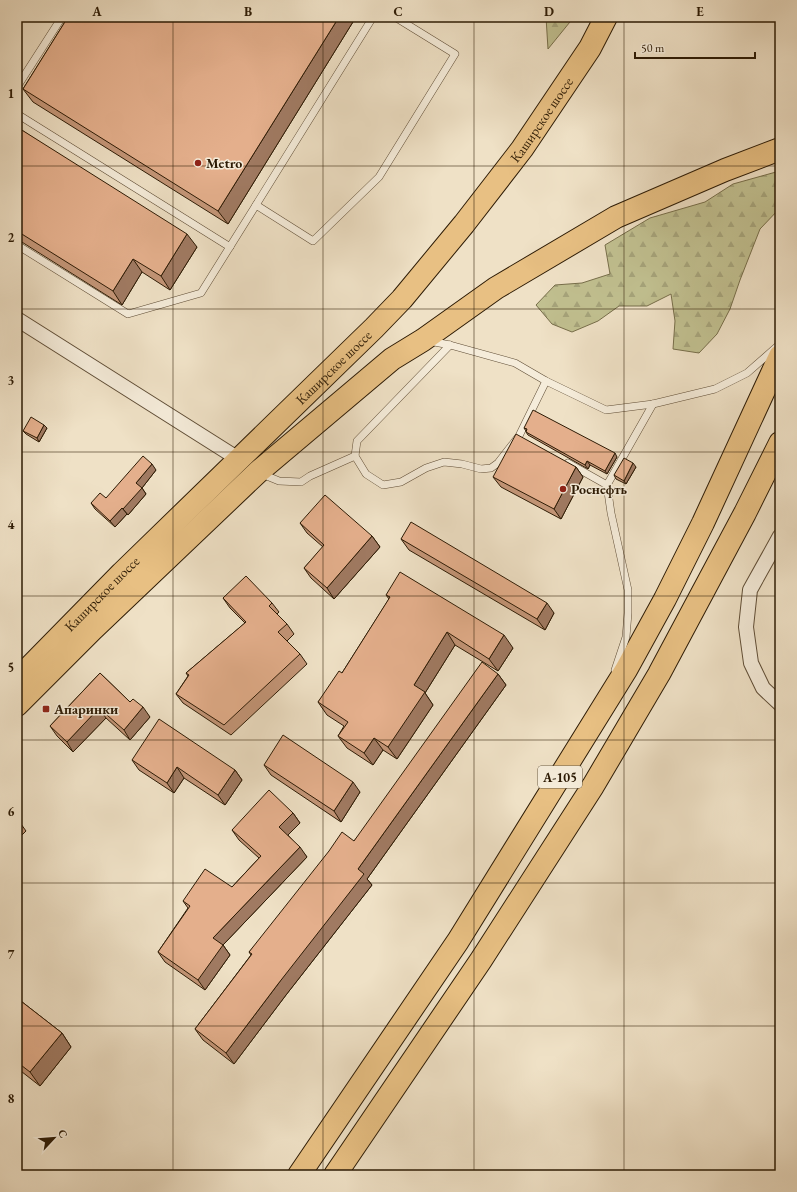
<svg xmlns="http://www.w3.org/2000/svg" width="797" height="1192" font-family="'EB Garamond',serif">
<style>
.forest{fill:url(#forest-firs);stroke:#776e4a}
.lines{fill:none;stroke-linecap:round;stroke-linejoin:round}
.lane-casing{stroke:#5e4c35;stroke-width:8}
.street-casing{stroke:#5e4c35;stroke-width:16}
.primary-casing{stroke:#2d1b05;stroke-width:24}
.highway-casing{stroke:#2d1b05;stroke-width:24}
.lane{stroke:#f5ecda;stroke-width:7}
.street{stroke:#f5ecda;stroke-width:14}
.primary{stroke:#e8c083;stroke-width:22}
.highway{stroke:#e8c083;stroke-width:22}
.wall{fill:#c49678;stroke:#2d1b05}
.shaded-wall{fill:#a07a62;stroke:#2d1b05}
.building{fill:#e4af8c;stroke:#2d1b05}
.grid{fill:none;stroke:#2d1b05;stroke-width:1;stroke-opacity:0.55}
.poi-dot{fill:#8f2418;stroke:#f5ecda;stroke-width:1.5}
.labels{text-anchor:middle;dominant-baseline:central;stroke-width:3;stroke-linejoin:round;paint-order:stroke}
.shield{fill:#f5ecda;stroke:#695a45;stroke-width:1}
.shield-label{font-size:13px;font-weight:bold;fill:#2d1b05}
.street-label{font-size:14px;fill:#2d1b05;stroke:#f5ecda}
.poi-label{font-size:14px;font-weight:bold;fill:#2d1b05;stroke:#f5ecda;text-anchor:start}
.neatline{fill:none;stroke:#2d1b05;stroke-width:1.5}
.grid-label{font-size:13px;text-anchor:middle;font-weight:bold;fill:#2d1b05}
</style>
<defs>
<pattern id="forest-firs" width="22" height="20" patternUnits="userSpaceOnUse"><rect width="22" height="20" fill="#c1c090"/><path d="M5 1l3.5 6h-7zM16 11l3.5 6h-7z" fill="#a6a47b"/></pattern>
</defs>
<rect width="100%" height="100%" fill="#efe1c6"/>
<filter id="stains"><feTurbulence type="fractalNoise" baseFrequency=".005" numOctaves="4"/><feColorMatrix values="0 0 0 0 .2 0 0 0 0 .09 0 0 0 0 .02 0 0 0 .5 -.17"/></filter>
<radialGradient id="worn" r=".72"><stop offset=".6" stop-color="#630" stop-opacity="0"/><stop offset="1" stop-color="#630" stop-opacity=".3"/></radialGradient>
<g class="forest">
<polygon points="546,17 574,17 548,49"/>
<polygon points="776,172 780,173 780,208 760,229 740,280 730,309 717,334 699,353 673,349 675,321 671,294 647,306 619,306 598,321 572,332 552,324 536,305 555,285 582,283 610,274 605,245 650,218 705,202 733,184"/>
</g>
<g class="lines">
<g class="lane-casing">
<g id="lane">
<polyline points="17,87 62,17"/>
<polyline points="17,114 230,247"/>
<polyline points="256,205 373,17"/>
<polyline points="17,245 128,314 201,293 256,205 313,241 379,177 455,54 395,17"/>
<polyline points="429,341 450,345 515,363 546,381 606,410 653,404 715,389 747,373 780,344"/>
<polyline points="450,345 357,441 355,456 366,474 383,485 401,482 426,468 444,462 462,464 481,469 491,468 498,463 519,436 546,381"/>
<polyline points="568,463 607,485"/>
<polyline points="262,474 279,481 301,482 310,476 355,456"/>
<polyline points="615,670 626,637 628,613 628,590 611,513 607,485 653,404"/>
</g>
</g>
<g class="street-casing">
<g id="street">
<polyline points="17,319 240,460"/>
<polyline points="780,536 750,590 746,627 751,663 763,688 780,704"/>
</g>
</g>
<g class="primary-casing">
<g id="primary">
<path id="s1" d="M 17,680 L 122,573 L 374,328 L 402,299 L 464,224 L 522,149 L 590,48 L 606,17"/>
<polyline points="17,705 93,629 258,472 392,359 423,340 496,288 616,217 725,170 780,149"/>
</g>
</g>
<g class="highway-casing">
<g id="highway">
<polyline points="299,1175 458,941 626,670 665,599 703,523 780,356"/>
<polyline points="335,1175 481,960 593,786 659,674 745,513 780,443"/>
</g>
</g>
<use href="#lane" class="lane"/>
<use href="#street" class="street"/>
<use href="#primary" class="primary"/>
<use href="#highway" class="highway"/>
</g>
<g class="wall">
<polygon points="68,17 356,17 228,224 33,102 23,89"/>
<polygon points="17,127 197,247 170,290 142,272 122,305 17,239"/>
<polygon points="44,425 47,428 39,442 26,434 23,431"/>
<polygon points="524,428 617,457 607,474 590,465 588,469 528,435 526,432 526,431"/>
<polygon points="576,467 583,477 561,519 501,487 493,477"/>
<polygon points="636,467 626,484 616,479 614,475"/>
<polygon points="156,470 142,488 146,494 128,515 127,514 115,527 95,509 91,503 106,498"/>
<polygon points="300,523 372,536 380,547 334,599 311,578 304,568 323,547 307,533"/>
<polygon points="401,539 554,613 545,630 409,550"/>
<polygon points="386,595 513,648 498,671 455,645 425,693 433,705 397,759 383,750 373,765 347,748 338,736 344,726 327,715 318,702 342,673 389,599"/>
<polygon points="223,598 272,603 279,612 277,614 287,624 294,634 287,641 300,654 307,664 231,735 183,703 176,694 188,676 186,673 245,623 230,608"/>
<polygon points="100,673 130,702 150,717 130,740 106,718 73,752 57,736 50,726"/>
<polygon points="498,674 506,685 367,879 372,885 286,995 234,1064 203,1040 195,1029 251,955 249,952 354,841"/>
<polygon points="132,760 235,770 242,780 225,805 184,778 174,793 139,770"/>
<polygon points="264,765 360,792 341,822 271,775"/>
<polygon points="293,813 300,823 288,835 307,857 223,945 230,955 205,990 165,962 158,952 188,908 183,901 232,887 259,858 239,840 232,830"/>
<polygon points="17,820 21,824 26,831 17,840"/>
<polygon points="17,998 62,1033 71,1047 40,1086 17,1068"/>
</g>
<g class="shaded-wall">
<polygon points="339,17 356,17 228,224 218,211"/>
<polygon points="187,234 197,247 170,290 161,276"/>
<polygon points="133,259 142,272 122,305 113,291"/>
<polygon points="44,425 47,428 39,442 37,438"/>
<polygon points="615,453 617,457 607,474 605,471"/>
<polygon points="587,461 590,465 588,469 585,465"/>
<polygon points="633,463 636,467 626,484 624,481"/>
<polygon points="152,464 156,470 142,488 146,494 128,515 123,509 136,483"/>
<polygon points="576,467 583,477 561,519 554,509"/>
<polygon points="122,508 127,514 115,527 110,521"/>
<polygon points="372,536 380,547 334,599 327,588"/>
<polygon points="547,603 554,613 545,630 537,619"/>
<polygon points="447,632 455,645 425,693 433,705 397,759 388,747 414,685"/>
<polygon points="504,635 513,648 498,671 489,659"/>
<polygon points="498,674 506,685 367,879 372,885 286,995 234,1064 226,1053 278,984 358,869"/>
<polygon points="143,707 150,717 130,740 124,730"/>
<polygon points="99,708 106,718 73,752 67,742"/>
<polygon points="374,738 383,750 373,765 364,753"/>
<polygon points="177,767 184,778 174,793 167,783"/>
<polygon points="235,770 242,780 225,805 218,795"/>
<polygon points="353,782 360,792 341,822 334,811"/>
<polygon points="293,813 300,823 286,837 279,827"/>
<polygon points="300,847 307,857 223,945 230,955 205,990 198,980 213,938"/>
<polygon points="62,1033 71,1047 40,1086 30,1072"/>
</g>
<g class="building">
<polygon points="68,17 339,17 218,211 23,89"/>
<polygon points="17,127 187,234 161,276 133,259 113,291 17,231"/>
<polygon points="533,410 615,453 605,471 587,461 585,465 526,432 527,429 524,428"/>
<polygon points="31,417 44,425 37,438 23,431"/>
<polygon points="516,434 576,467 554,509 493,477"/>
<polygon points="143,456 152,464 136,483 142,488 123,509 122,508 110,521 91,503 100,493 106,498"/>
<polygon points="624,458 633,463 624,481 614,475"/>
<polygon points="325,495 372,536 327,588 304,568 324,545 300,523"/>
<polygon points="411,522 547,603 537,619 401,539"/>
<polygon points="400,572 504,635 489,659 447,632 414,685 425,692 388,747 374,738 364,753 338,736 348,722 318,702 339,671 342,673 390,597 386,595"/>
<polygon points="246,576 272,603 269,606 287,624 278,632 300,654 224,725 176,694 189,675 186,673 246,622 223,598"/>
<polygon points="482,662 498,674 358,869 364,874 278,984 226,1053 195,1029 252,954 249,952 329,851 342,832 354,841"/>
<polygon points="100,673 130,702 133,699 143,707 124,730 99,708 67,742 50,726"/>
<polygon points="159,719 235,770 218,795 177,767 167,783 132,760"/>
<polygon points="283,735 353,782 334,811 264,765"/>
<polygon points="269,790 293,813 279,827 300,847 213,938 223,945 198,980 158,952 190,906 183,901 205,869 232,887 261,856 232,830"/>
<polygon points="17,820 21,824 17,828"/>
<polygon points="17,998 62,1033 30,1072 17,1062"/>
</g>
<path class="grid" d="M 173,17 L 173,1175M 323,17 L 323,1175M 474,17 L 474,1175M 624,17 L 624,1175M 17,166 L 780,166M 17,309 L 780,309M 17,452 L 780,452M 17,596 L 780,596M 17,740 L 780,740M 17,883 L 780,883M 17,1026 L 780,1026"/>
<g class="poi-dot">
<circle cx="198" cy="163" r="4"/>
<circle cx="563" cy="489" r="4"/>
<rect x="42" y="705" width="8" height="8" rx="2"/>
</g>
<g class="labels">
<rect class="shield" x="538" y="766" width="44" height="22" rx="3"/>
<g class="shield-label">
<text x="560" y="777">А-105</text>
</g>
<g class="street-label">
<text stroke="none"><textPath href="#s1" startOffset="769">Каширское шоссе</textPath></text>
<text stroke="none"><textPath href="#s1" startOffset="445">Каширское шоссе</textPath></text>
<text stroke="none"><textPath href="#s1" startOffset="121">Каширское шоссе</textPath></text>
</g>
<g class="poi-label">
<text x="206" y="163">Metro</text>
<text x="571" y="489">Роснефть</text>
<text x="54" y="709">Апаринки</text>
</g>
</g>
<rect width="797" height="1192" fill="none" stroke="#efe1c6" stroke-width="44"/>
<g transform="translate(54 1138) rotate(64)" stroke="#f5ecda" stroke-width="3" paint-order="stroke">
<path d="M0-3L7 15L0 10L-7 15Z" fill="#2d1b05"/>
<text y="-6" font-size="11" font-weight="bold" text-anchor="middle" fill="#2d1b05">С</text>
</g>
<path d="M635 52v6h120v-6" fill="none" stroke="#2d1b05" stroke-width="2"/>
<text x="641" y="52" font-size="12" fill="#2d1b05" stroke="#f5ecda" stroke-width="3" paint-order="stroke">50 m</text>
<rect x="22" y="22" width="753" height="1148" class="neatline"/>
<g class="grid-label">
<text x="97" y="16">A</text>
<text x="248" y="16">B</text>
<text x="398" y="16">C</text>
<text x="549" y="16">D</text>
<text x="700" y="16">E</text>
<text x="11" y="98">1</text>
<text x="11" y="242">2</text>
<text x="11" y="385">3</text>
<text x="11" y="529">4</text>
<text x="11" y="672">5</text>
<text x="11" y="816">6</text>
<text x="11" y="959">7</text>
<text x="11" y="1103">8</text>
</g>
<rect width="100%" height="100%" filter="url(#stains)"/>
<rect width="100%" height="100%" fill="url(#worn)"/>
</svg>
